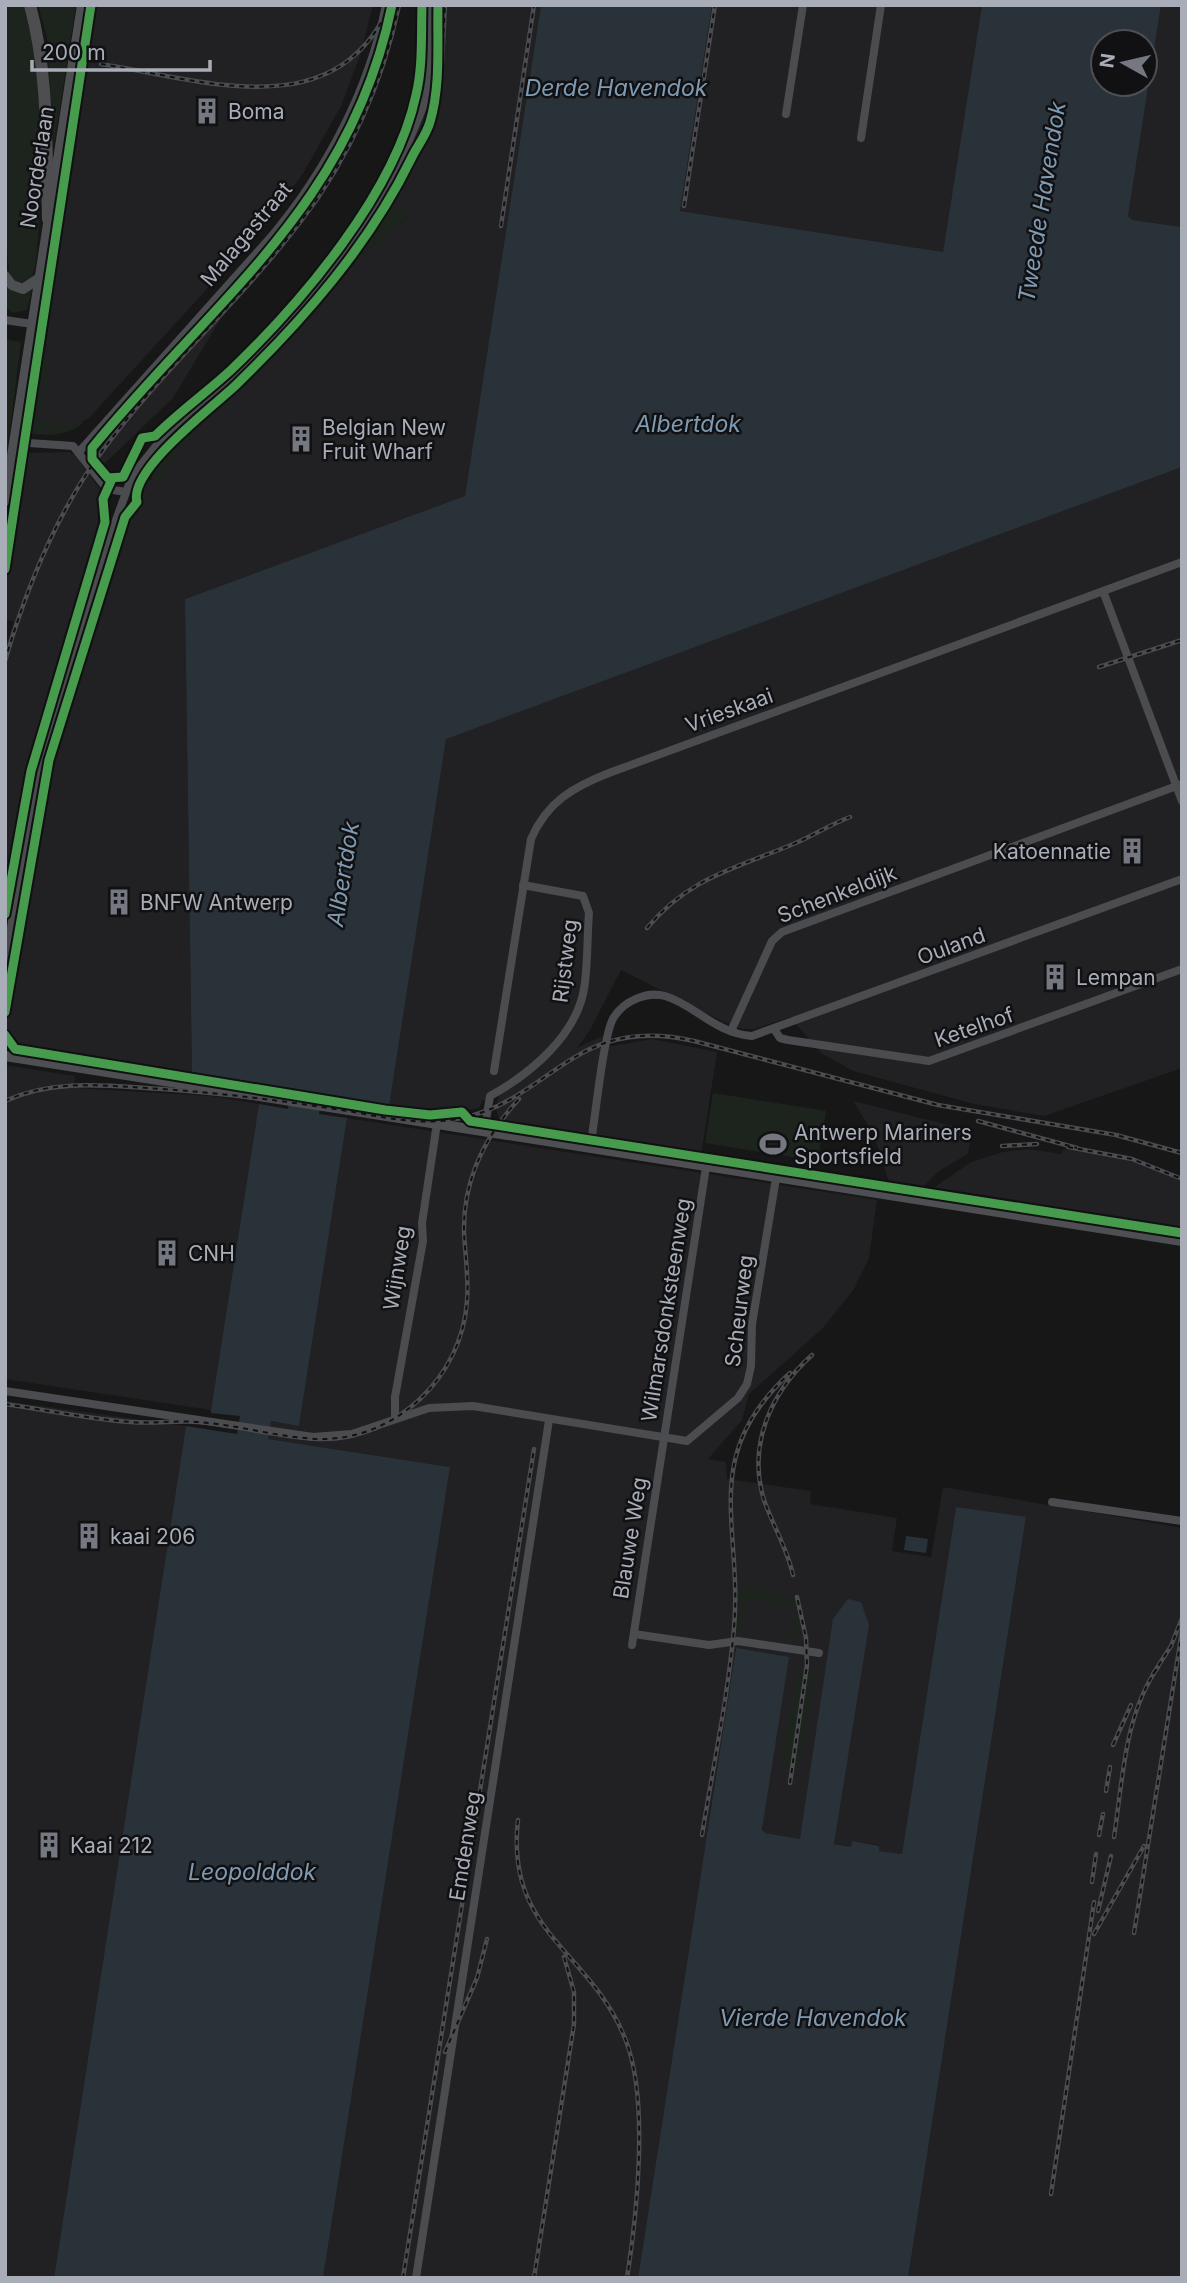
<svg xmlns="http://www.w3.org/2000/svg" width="1187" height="2283" font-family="Inter,sans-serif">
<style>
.built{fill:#212123}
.green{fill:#1d241e}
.water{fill:#2a3239;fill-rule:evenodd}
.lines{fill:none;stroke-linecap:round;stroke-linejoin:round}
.minor{stroke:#4b4c50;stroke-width:8}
.major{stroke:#4d4f52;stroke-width:10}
.highway{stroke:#4e4e51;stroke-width:12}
.rail-casing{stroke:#4b4c4f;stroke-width:4.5}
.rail{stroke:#111113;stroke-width:2;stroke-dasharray:5;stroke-linecap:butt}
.cycleway-casing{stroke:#111113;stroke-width:13}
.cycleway{stroke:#469c4c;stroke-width:9}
.labels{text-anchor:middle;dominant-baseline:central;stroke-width:5;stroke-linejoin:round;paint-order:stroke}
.poi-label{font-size:21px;fill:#a8adb8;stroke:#111113;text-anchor:start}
.street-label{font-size:21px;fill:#a8adb8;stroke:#111113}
.water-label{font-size:23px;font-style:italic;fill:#7f9bb3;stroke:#111113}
</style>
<rect width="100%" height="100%" fill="#171717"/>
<g class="built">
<polygon points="94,5 373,5 360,56 341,106 304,172 268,222 89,418 62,433 31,434"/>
<polygon points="395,5 401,5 383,73 350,147 317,204 224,313 173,398 101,467 93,454 95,447 275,247 322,186 366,97"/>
<polygon points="421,5 541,5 465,496 185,599 192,1076 14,1046 5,1032 5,1017 46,779 136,490 146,473 150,480 166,473 163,471 199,427 267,360 363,254 411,213 387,207 370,197 411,108 416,86"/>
<polygon points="712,5 982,5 943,252 680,211"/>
<polygon points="1161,5 1182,5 1182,227 1132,220 1128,216"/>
<polygon points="69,452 75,455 107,499 92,544 97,546 31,765 5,903 5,649 14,621 5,620 5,587 19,479 21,467 29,453"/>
<polygon points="1182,467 1182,1068 1044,1116 974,1104 853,1071 821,1053 790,1017 755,1029 742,1029 722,1021 621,970 590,1030 577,1048 602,1036 600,1048 652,1039 717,1052 701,1156 501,1124 496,1110 499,1095 482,1101 479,1108 454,1113 432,1114 389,1107 446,738"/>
<polygon points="5,1065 75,1076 74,1088 210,1096 259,1104 211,1410 5,1379"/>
<polygon points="853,1101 972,1131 968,1154 939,1171 920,1190 890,1185 873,1133"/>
<polygon points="347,1118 877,1200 869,1258 854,1289 823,1328 749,1394 742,1420 708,1459 726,1462 727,1479 811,1491 810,1504 897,1518 892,1551 931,1557 943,1487 1182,1528 1182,2278 908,2278 1026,1518 956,1507 902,1854 879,1851 878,1845 852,1842 851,1847 834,1844 835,1839 801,1834 800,1839 764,1833 736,1648 638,2278 323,2278 450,1467 268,1439 270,1421 299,1425"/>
<polygon points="1028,1149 1062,1154 1063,1149 1118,1158 1154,1168 1182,1182 1182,1232 929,1191 971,1162 1003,1152"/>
<polygon points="5,1401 186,1426 54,2278 5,2278"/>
</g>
<g class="green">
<path d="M 5,5 L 24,5 C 45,81 45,159 38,237 C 36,252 38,272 27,284 L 18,284 L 9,274 L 5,222 Z"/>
<polygon points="38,5 76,5 54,145 47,37"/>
<polygon points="387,207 412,212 363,254 267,360 199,427 164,471 166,473 157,482 152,482 151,473 164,454 265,358 346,268"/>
<polygon points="6,286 32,289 27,310 13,313 6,308"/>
<polygon points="5,339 21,342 5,467 6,356"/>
<polygon points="40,358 51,359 41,411 32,410"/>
<path d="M 31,416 L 41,417 L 41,421 L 76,426 L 77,422 L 83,423 C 69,435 49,436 31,434 Z"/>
<polygon points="713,1093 826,1111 818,1161 705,1143"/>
<polygon points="739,1586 795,1597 800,1635 793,1640 785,1640 785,1636 791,1637 795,1611 790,1610 790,1605 750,1599 748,1605 743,1605 740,1626 744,1627 744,1633 738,1633"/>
<polygon points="801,1667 809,1667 814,1674 799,1768 780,1766 797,1673"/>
</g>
<g class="water">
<path d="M 541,5 L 712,5 L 680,211 L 943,252 L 982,5 L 1161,5 L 1128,216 L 1132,220 L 1182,227 L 1182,467 L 446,739 L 389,1107 L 321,1096 L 319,1114 L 347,1118 L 299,1426 L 271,1421 L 268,1439 L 450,1467 L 323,2278 L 54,2278 L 186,1426 L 237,1434 L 240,1416 L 211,1413 L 211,1410 L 259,1104 L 288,1109 L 291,1091 L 192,1076 L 185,599 L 465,496 ZM 1103,42 L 1145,42 L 1145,84 L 1103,84 Z"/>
<polygon points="956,1507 1026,1517 908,2278 638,2278 736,1648 789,1657 762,1829 765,1833 800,1839 833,1619 848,1599 861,1602 869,1625 834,1844 851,1847 852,1841 879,1846 879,1851 902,1854"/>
<polygon points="906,1536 928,1539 926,1553 904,1550"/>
</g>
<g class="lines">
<g class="minor">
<polyline points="786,114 803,5"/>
<polyline points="861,138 881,5"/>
<polyline points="5,320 32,324"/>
<polyline points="14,442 73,446 107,489 126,492"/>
<path d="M 79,452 L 270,238 C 326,172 369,90 386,5"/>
<polyline points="1103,591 1182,801"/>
<polyline points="5,962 32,806 47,738 108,542 132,476 164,436 246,365 327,277 361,233 401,160 423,107 428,79 429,5"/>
<polyline points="774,1029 780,1038 788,1040 929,1061 1182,969"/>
<polyline points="731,1031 772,941 782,932 1182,784"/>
<path d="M 494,1071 L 531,839 C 547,802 573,787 609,773 L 1182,562"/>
<path d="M 484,1132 L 490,1096 C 530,1074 576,1036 584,989 C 588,964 587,938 589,913 L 583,896 L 523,885"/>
<path d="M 590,1148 C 595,1123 603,1033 614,1017 C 624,1001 647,991 665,996 C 695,1005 715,1033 752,1036 L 1182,879"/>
<polyline points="5,1391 313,1437 352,1434 429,1408 473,1406 687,1441 738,1398 747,1384 751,1366 752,1324 776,1178"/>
<polyline points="395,1417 395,1397 423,1241 422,1223 437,1123"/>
<polyline points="1052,1502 1182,1521"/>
<polyline points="634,1634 709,1645 738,1641 819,1653"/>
<polyline points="632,1645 706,1167"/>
<polyline points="416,2278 549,1420"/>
</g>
<g class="major">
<polyline points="5,276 12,285 23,289 38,279"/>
<polyline points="5,501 82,5"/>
<polyline points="5,1056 1182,1241"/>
</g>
<path class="highway" d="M 30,5 C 49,75 46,147 48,219"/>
<g class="rail-casing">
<g id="rail">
<polyline points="442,63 445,5"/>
<path d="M 101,64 C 203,80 336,128 390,5"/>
<polyline points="684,206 715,5"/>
<polyline points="501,226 534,5"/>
<path d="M 5,661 C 26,589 56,515 100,454 C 160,371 239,303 301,221 C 349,159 383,82 399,5"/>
<polyline points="1099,667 1182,640"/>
<path d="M 647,928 C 689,878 733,869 791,845 C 811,837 829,825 850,817"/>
<path d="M 5,1101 C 55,1078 108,1086 162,1089 C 220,1093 277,1100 335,1109 C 370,1114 406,1124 440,1121 C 547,1114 566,1011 694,1041 L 938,1105 L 1116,1135 L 1182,1153"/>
<polyline points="978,1121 1077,1148"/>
<polyline points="1002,1146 1037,1144"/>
<polyline points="1068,1147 1132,1159 1182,1179"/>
<path d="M 5,1404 C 47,1410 89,1419 131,1422 C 154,1424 177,1420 199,1422 C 239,1425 280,1438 320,1439 C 396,1440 462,1377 467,1301 C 469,1278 465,1255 464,1232 C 463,1181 485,1136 519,1099"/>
<path d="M 793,1575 C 787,1548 773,1526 764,1500 C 747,1445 771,1392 812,1355"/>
<polyline points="1153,1674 1171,1646 1182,1618"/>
<polyline points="1113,1745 1131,1705"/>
<polyline points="790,1783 807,1665 806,1638 797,1597"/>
<polyline points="1106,1791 1110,1767"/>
<path d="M 518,1820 C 505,1934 592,1951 626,2041 C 649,2100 637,2215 627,2278"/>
<path d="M 702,1835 C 713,1767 728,1697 734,1628 C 743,1525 698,1457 790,1373"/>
<polyline points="1099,1835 1103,1814"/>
<path d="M 1114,1837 C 1123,1779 1124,1716 1158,1667"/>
<polyline points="1092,1882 1096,1854"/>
<polyline points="1098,1911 1111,1856"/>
<polyline points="1134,1933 1182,1631"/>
<polyline points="1094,1934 1144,1846"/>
<polyline points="445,2052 477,1978 487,1939"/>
<polyline points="1051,2194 1094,1902"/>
<polyline points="403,2278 534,1449"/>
<polyline points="534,2278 574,2024 574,1992 564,1957"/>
</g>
</g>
<use href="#rail" class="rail"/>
<g class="cycleway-casing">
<g id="cycleway">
<path d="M 392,5 C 351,206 213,300 92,448 L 92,459 L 108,478 L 123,477 L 142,438 L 155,436 C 179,412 206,393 231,370 C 302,302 395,193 416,95 C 423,66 421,35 422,5"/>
<polyline points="5,569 91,5"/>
<polyline points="5,914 31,771 105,522 103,499 112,479"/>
<path d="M 5,1012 L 49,760 L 125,517 L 137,502 C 128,470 213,407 236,385 C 304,319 369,245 411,159 C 417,146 426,136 430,122 C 441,85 437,43 438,5"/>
<polyline points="5,1035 15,1049 385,1110 430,1115 462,1112 470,1121 1182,1233"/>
</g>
</g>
<use href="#cycleway" class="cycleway"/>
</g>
<defs>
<g id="building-bare" transform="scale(2.1)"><path d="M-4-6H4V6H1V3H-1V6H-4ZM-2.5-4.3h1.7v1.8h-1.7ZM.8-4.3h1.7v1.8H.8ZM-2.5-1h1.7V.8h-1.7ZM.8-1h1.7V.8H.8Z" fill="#757880" stroke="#111113" stroke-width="2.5" paint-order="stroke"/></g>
<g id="stadium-bare" transform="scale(2.1)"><path d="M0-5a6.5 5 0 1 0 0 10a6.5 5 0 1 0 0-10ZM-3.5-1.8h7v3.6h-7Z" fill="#757880" stroke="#111113" stroke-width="2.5" paint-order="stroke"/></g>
</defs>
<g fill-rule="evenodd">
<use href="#building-bare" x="207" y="111"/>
<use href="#building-bare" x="301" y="439"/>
<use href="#building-bare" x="1132" y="851"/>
<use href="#building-bare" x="119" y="902"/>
<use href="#building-bare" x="1055" y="977"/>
<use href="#stadium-bare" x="773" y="1144"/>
<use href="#building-bare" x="167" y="1253"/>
<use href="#building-bare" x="89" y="1536"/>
<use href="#building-bare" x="49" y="1845"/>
</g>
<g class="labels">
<g class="poi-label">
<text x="228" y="111">Boma</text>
<text x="322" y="427">Belgian New<tspan x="322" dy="24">Fruit Wharf</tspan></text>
<text x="1111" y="851" text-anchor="end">Katoennatie</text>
<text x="140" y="902">BNFW Antwerp</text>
<text x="1076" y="977">Lempan</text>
<text x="794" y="1132">Antwerp Mariners<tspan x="794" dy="24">Sportsfield</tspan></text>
<text x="188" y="1253">CNH</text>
<text x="110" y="1536">kaai 206</text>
<text x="70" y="1845">Kaai 212</text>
</g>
<g class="street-label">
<text transform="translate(37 167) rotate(-81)">Noorderlaan</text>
<text transform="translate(246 234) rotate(-50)">Malagastraat</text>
<text transform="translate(729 710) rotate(-20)">Vrieskaai</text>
<text transform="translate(837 894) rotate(-21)">Schenkeldijk</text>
<text transform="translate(951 946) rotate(-20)">Ouland</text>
<text transform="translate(565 961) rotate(-83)">Rijstweg</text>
<text transform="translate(974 1027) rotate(-19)">Ketelhof</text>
<text transform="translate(397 1268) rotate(-81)">Wijnweg</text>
<text transform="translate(666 1310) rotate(-81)">Wilmarsdonksteenweg</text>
<text transform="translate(739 1311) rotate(-83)">Scheurweg</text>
<text transform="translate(630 1538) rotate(-81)">Blauwe Weg</text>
<text transform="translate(465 1846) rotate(-81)">Emdenweg</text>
</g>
<g class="water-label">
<text x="616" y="88">Derde Havendok</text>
<text transform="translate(1042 202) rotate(-81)">Tweede Havendok</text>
<text x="688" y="424">Albertdok</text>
<text transform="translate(343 874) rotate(-81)">Albertdok</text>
<text x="252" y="1872">Leopolddok</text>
<text x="813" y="2018">Vierde Havendok</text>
</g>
</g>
<rect width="1187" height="2283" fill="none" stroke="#a8adb8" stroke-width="14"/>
<g transform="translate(1124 63) rotate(278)"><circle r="33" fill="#111113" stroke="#4d4f55" stroke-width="2"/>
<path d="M0-5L12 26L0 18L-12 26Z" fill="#757880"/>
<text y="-10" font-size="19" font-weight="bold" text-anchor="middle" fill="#a8adb8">N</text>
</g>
<path d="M32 60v10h178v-10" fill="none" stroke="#a8adb8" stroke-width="3.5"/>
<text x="42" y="60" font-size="21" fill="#a8adb8" stroke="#111113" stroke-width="5" paint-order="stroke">200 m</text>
</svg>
